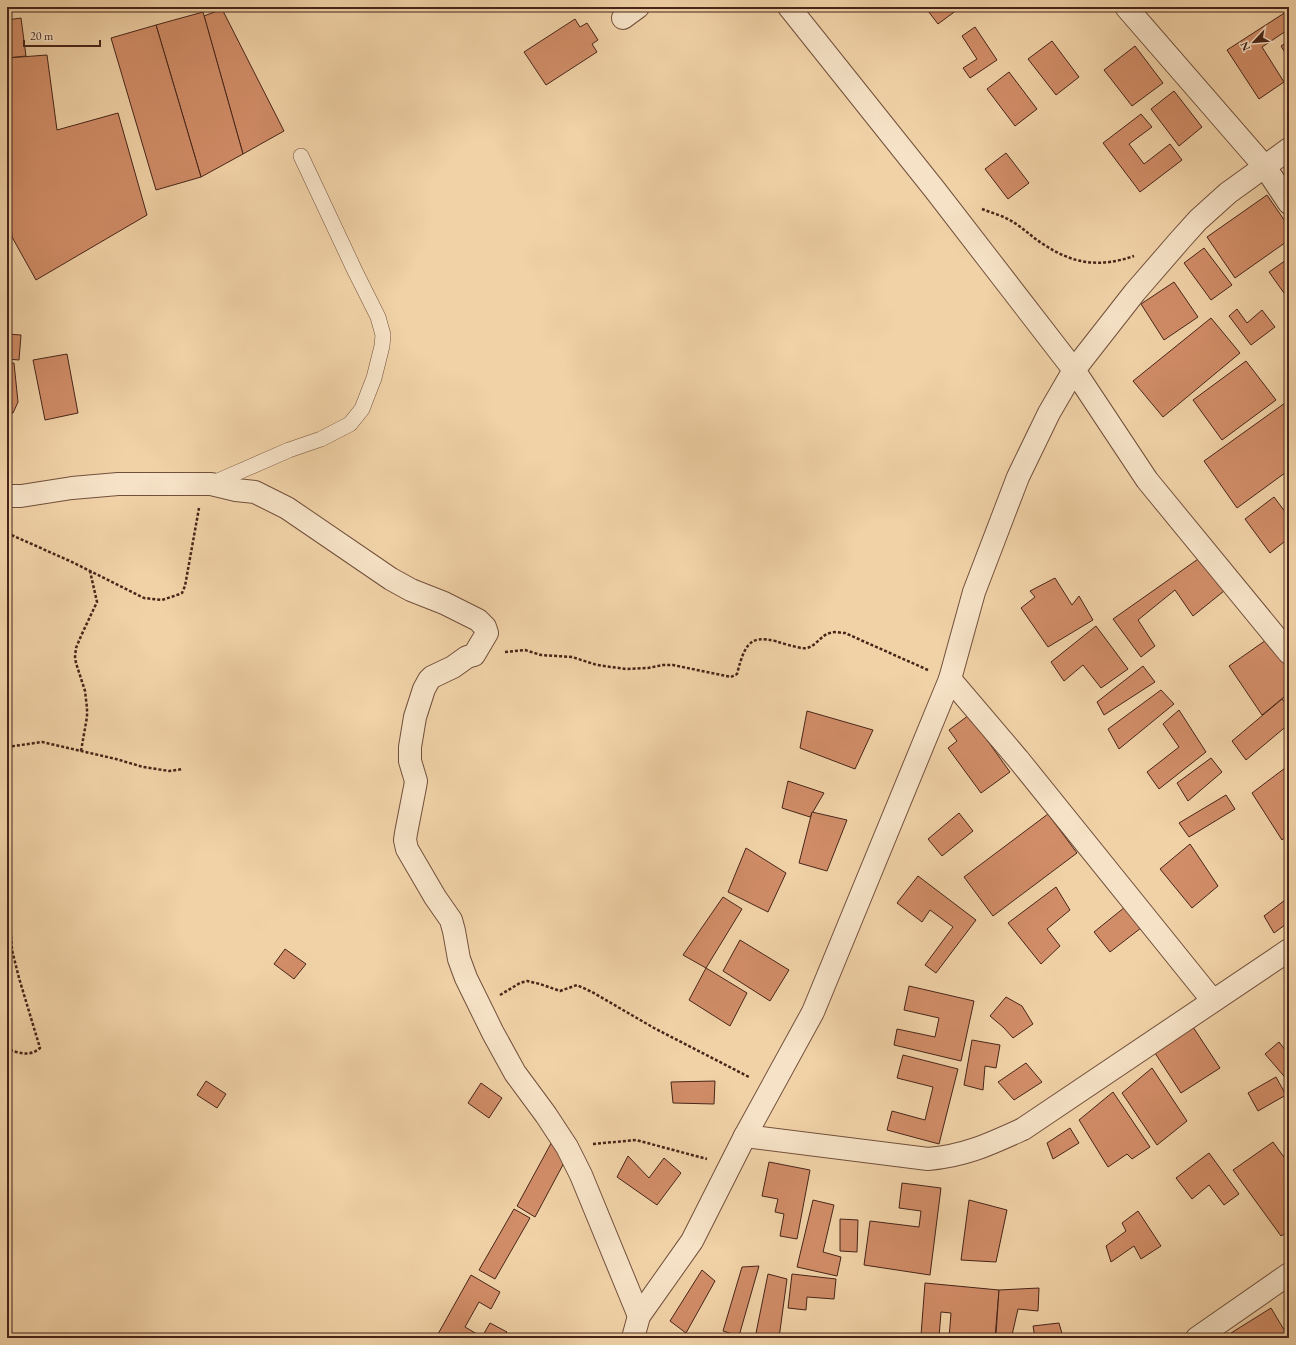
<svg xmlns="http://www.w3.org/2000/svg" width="1296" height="1345" font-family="'EB Garamond',serif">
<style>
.building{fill:#d18d68;stroke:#472519}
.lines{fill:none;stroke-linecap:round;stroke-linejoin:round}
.lane-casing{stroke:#72503c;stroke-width:16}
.street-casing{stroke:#72503c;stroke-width:24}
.path{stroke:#472519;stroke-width:2.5;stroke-dasharray:3 2;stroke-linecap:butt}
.lane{stroke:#f6e2c6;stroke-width:15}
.street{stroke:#f6e2c6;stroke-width:22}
</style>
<rect width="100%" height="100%" fill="#f1d2a7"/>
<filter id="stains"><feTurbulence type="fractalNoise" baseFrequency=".005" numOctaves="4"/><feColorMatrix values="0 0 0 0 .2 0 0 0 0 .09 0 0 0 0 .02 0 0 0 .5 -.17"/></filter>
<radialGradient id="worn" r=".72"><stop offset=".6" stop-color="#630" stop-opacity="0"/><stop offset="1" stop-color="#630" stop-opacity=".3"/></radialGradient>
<g class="building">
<polygon points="925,7 961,7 938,24"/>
<polygon points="222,9 284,131 243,154 204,16"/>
<polygon points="1289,10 1289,29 1262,47 1284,82 1259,99 1227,50"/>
<polygon points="203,12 243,154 201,177 156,25"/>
<polygon points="21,18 26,56 7,58 7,20"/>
<polygon points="575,19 580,27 587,23 598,40 592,44 597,52 546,85 524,52"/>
<polygon points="156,25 201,177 156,190 111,38"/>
<polygon points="975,27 997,60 970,78 963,68 977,59 962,36"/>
<polygon points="1052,41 1079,77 1056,95 1028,59"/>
<polygon points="1289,41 1289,59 1281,46"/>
<polygon points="1135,46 1163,83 1132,106 1104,70"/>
<polygon points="47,55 57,130 118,113 147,215 36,280 12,237 7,174 7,58"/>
<polygon points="1009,72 1037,109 1015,126 987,89"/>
<polygon points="1174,91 1202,127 1179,146 1151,109"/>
<polygon points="1141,114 1152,127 1129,144 1144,164 1170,144 1182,160 1140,192 1103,143"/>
<polygon points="1006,153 1029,183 1008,199 985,169"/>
<polygon points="1267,195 1289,227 1289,240 1235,278 1207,237"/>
<polygon points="1204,248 1232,285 1211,300 1184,263"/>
<polygon points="1289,258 1289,300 1269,272"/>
<polygon points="1174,282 1198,317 1164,340 1141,304"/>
<polygon points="1237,309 1247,323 1262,310 1275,327 1251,345 1229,316"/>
<polygon points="1211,318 1240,353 1163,417 1133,381"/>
<polygon points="7,334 21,335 19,360 7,359"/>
<polygon points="67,354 78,413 45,420 33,360"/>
<polygon points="1246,361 1276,400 1222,440 1193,400"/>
<polygon points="7,363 14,363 18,402 13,413 7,414"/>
<polygon points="1285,403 1289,409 1289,470 1237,508 1204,461"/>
<polygon points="1274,497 1289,517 1289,538 1270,553 1245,519"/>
<polygon points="1201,557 1224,591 1193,616 1175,590 1138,620 1155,646 1141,657 1113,619"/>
<polygon points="1055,578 1072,605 1079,596 1093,620 1048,647 1021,608 1035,597 1030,591"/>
<polygon points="1096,626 1128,669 1101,688 1083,665 1064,681 1051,662"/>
<polygon points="1269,638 1289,670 1289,693 1262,715 1229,666"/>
<polygon points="1143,666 1155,682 1104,715 1097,702"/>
<polygon points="1161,690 1174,704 1119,749 1108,729"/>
<polygon points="1282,699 1289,707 1289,724 1246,760 1232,741"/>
<polygon points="1179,710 1206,752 1159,789 1147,772 1179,747 1163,724"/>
<polygon points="807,711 873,730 855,769 800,748"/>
<polygon points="969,715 1010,772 981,793 948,748 957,741 949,730"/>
<polygon points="1211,758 1222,772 1188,801 1177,783"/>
<polygon points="1289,765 1289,834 1282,840 1252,793"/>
<polygon points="788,781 824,793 810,817 782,808"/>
<polygon points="1226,795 1235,809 1189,837 1179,823"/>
<polygon points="812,812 847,820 827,871 799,863"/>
<polygon points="959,813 973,831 942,856 928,839"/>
<polygon points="1048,814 1077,853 993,916 964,877"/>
<polygon points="1190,844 1218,886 1192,908 1160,869"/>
<polygon points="746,848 786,873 768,912 728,892"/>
<polygon points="918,876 976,920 936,973 925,965 953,927 930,910 922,922 897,903"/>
<polygon points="1056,887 1070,910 1047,929 1060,946 1041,964 1008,923"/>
<polygon points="723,897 742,909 706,968 683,955"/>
<polygon points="1289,897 1289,922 1274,933 1264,916"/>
<polygon points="1125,907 1141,928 1110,952 1094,932"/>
<polygon points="740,940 789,970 770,1001 723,971"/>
<polygon points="285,949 306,964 294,979 274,964"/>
<polygon points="706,968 747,993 730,1026 689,1000"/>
<polygon points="909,986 974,1001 961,1061 894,1045 897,1029 935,1037 939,1018 904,1010"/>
<polygon points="1006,997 1022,1006 1033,1024 1013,1038 1003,1027 990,1016"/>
<polygon points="1193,1027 1220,1068 1181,1093 1155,1053"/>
<polygon points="972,1040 1000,1045 996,1068 985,1066 983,1090 964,1085"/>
<polygon points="1279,1042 1289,1055 1289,1082 1265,1054"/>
<polygon points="903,1055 958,1069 939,1144 887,1130 892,1111 925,1120 933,1087 897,1078"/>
<polygon points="1026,1063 1042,1082 1014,1100 998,1082"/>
<polygon points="1152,1068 1187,1121 1157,1145 1122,1093"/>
<polygon points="1276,1077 1286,1095 1258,1111 1248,1093"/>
<polygon points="206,1081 226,1094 217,1108 197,1095"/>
<polygon points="715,1081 714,1104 673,1103 671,1082"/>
<polygon points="481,1083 502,1098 489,1118 468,1103"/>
<polygon points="1113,1092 1150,1147 1132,1159 1127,1154 1108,1167 1079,1120"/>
<polygon points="1070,1128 1079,1143 1053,1159 1047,1143"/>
<polygon points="555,1136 573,1146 535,1217 517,1206"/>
<polygon points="1273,1142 1289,1164 1289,1231 1281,1236 1233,1170"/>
<polygon points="1209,1153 1239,1194 1224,1205 1209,1185 1192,1199 1176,1178"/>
<polygon points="628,1156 649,1178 664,1158 681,1173 657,1205 617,1177"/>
<polygon points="769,1162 810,1170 797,1239 780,1236 784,1214 775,1212 778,1199 762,1196"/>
<polygon points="902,1183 941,1188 930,1275 864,1265 870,1221 919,1227 921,1211 899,1208"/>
<polygon points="813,1200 834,1205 823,1252 841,1257 837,1276 797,1267"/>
<polygon points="969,1200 1007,1210 996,1262 961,1260"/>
<polygon points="514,1209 530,1218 495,1279 479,1270"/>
<polygon points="1138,1211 1161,1246 1141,1259 1134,1246 1111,1262 1106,1246 1126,1231 1122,1223"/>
<polygon points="840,1219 858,1220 857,1252 840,1251"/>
<polygon points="759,1266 739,1336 723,1331 742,1267"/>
<polygon points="702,1270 715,1281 686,1333 670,1321"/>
<polygon points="768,1274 787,1279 779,1338 755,1338"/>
<polygon points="792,1274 836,1279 834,1299 807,1297 806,1310 788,1308"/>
<polygon points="471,1275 500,1292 491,1309 479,1302 465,1327 482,1337 490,1323 507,1332 503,1338 445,1338 438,1334"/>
<polygon points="925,1283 999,1290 995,1338 949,1338 951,1313 941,1312 939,1337 921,1335"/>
<polygon points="1039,1288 1038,1311 1018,1309 1012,1335 996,1334 999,1290"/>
<polygon points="1271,1308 1289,1338 1234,1338 1231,1333"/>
<polygon points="1059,1323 1063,1337 1055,1338 1035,1338 1033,1326"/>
</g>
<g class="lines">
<g class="lane-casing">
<polyline id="lane" points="211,484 289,450 321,439 350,424 362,409 374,378 382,346 383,335 378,317 355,271 301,156"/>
</g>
<g class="street-casing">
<g id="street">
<polyline points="789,7 935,190 1074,370 1147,480 1289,653"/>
<polyline points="1126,7 1265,167 1289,203"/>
<polyline points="623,18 638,7"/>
<polyline points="7,496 21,496 72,488 118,484 211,484 236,490 255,492 287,508 391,579 411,590 444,603 478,620 485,627 487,633 474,655 467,657 453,667 432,677 429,680 424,689 415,717 410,747 410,761 416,781 415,787 406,833 405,840 407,849 435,897 451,920 454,931 459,959 466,978 493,1033 515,1073 546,1115 567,1147 581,1175 639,1316"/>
<polyline points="950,679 1018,759 1213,1001"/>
<path d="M 745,1136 L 928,1159 C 965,1156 990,1144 1023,1129 L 1289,950"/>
<polyline points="633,1338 639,1316 692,1241 745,1136 813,1012 950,679 974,592 1018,477 1049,413 1074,370 1135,292 1180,240 1198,220 1228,193 1289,149"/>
<polyline points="1197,1338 1289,1274"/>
</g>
</g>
<g class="path">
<path d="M 982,209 C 992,213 1004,216 1013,222 C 1023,228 1032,237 1043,244 C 1073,264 1099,268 1134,256"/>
<polyline points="7,533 72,562 144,598 162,600 180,594 182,593 185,586 199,508"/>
<path d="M 505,652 L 525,650 L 541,655 L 572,657 L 597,665 L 626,669 L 648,668 L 663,665 L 673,665 L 731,677 L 737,674 C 746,638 753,633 788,645 C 794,646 801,649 807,648 C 816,646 821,635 830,633 C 834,631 840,633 845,633 L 928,670"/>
<polyline points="7,747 42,742 116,759 143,767 169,771 183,769"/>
<polyline points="81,751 87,717 87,708 85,691 76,663 75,657 76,648 81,636 97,602 90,571"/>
<path d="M 7,881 L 12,950 L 19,978 L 40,1048 C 30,1057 19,1053 7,1049"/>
<polyline points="500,995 520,983 527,981 540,984 560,991 577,985 592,992 654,1028 749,1077"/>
<polyline points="593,1144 636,1140 707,1159"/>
</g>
<use href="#lane" class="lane"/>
<use href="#street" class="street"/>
</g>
<rect width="1296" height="1345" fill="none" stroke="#f1d2a7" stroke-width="24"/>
<rect x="8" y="8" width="1280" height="1329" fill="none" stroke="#472519" stroke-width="2"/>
<rect x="12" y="12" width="1272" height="1321" fill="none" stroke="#472519"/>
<g transform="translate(1254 42) rotate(244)" stroke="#f6e2c6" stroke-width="3" paint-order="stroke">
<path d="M0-3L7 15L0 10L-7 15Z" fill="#472519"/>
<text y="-6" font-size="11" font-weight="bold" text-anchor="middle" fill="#472519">N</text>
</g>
<path d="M24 40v6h76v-6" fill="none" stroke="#472519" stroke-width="2"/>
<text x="30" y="40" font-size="12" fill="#472519" stroke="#f6e2c6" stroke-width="3" paint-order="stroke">20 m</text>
<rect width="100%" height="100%" filter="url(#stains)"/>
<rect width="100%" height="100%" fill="url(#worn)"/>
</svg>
